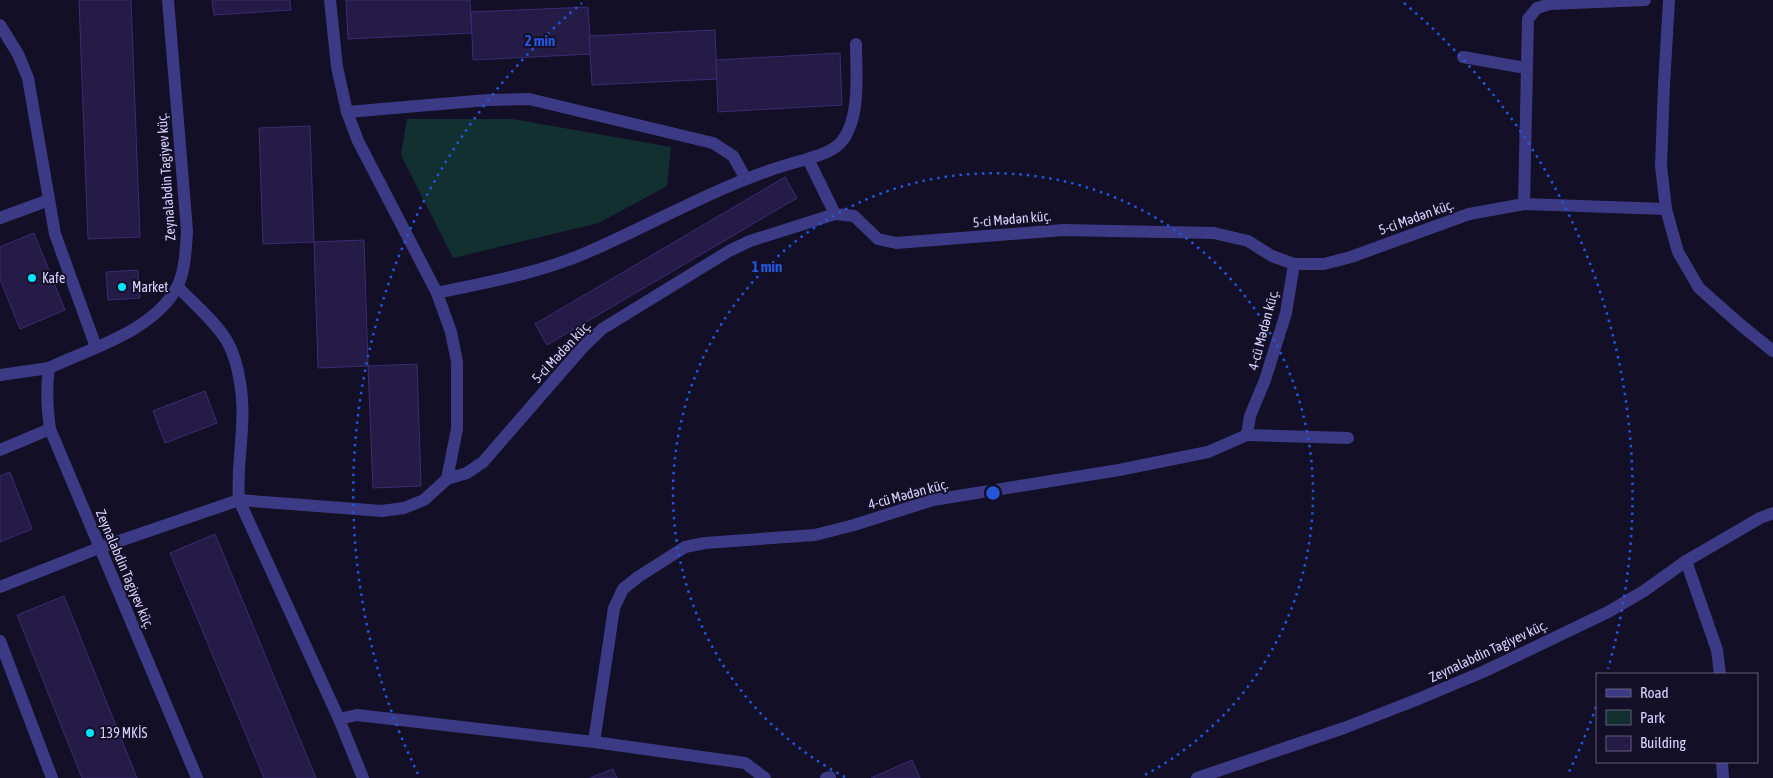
<svg xmlns="http://www.w3.org/2000/svg" width="1773" height="778" font-family="'Asap Condensed',sans-serif">
<style>
.green{fill:#12302f}
.building{fill:#241b47;stroke:#3b2d73}
.lines{fill:none;stroke-linecap:round;stroke-linejoin:round}
.service{stroke:#3d3a85;stroke-width:12}
.minor{stroke:#3d3a85;stroke-width:12}
.tertiary{stroke:#3d3a85;stroke-width:12}
.ring{fill:none;stroke:#2655da;stroke-width:2.5;stroke-dasharray:2.5 5}
.poi-dot{fill:#00e5ff;stroke:#130f26;stroke-width:2}
.labels{text-anchor:middle;dominant-baseline:central;stroke-width:4;stroke-linejoin:round;paint-order:stroke}
.street-label{font-size:14px;fill:#d9d4ff;stroke:#130f26}
.poi-label{font-size:14px;fill:#d9d4ff;stroke:#130f26;text-anchor:start}
.centre{fill:#2655da;stroke:#130f26;stroke-width:2.5}
.ring-label{font-size:15px;text-anchor:middle;font-weight:bold;fill:#2655da;stroke:#130f26;stroke-width:4;stroke-linejoin:round;paint-order:stroke}
</style>
<rect width="100%" height="100%" fill="#130f26"/>
<polygon class="green" points="407,119 513,119 671,147 667,186 599,223 453,258 401,155"/>
<g class="building">
<polygon points="79,0 131,0 140,237 88,239"/>
<polygon points="212,0 290,0 291,10 214,15"/>
<polygon points="346,0 470,0 472,33 348,39"/>
<polygon points="588,7 591,54 473,60 471,12"/>
<polygon points="715,30 717,79 592,85 589,36"/>
<polygon points="840,53 842,105 718,112 716,60"/>
<polygon points="310,126 314,242 263,244 259,128"/>
<polygon points="785,177 797,198 547,345 535,324"/>
<polygon points="34,233 65,310 20,329 0,279 0,247"/>
<polygon points="364,240 368,366 318,368 314,242"/>
<polygon points="138,270 140,298 108,300 106,272"/>
<polygon points="417,364 421,486 373,488 368,366"/>
<polygon points="205,391 217,423 165,443 153,411"/>
<polygon points="10,472 32,529 0,542 0,476"/>
<polygon points="215,534 316,778 264,778 170,553"/>
<polygon points="64,596 137,778 82,778 17,615"/>
<polygon points="912,760 920,778 871,778"/>
<polygon points="613,769 617,778 590,778"/>
</g>
<g class="lines">
<g class="service">
<polyline points="0,25 18,54 28,78 55,234 96,347"/>
<polyline points="347,112 488,100 529,99 713,143 733,156 746,179"/>
<path d="M 808,159 C 819,155 834,151 842,141 C 861,117 856,73 856,44"/>
<polyline points="0,218 49,200"/>
<path d="M 437,293 C 488,282 540,273 588,252 C 660,221 730,178 808,159 L 835,214"/>
<polyline points="0,450 50,429"/>
<polyline points="239,500 339,719 363,778"/>
<polyline points="0,587 99,548"/>
<polyline points="0,641 52,778"/>
<polyline points="339,719 357,715 594,742 745,763 765,778"/>
<polyline points="826,778 830,777"/>
</g>
<g class="minor">
<polyline points="1669,0 1664,85 1661,166 1666,209 1678,252 1699,288 1742,326 1773,351"/>
<polyline points="1463,57 1526,68"/>
<polyline points="1524,204 1528,19 1537,8 1550,4 1645,0"/>
<path d="M 178,287 C 194,304 214,320 227,341 C 240,364 244,401 242,427 C 241,452 237,475 239,500"/>
<polyline points="0,375 49,368"/>
<polyline points="1247,435 1348,438"/>
<polyline points="447,479 467,473 483,462 583,347 602,329 729,251 750,241 835,214 854,216 878,239 896,243 1063,230 1214,233 1248,241 1272,256 1294,264 1324,264 1351,257 1469,214 1524,204 1666,209"/>
<polyline points="99,548 239,500 382,511 404,508 424,500 447,479 457,429 457,362 451,332 437,293 358,141 347,112 337,67 330,0"/>
<polyline points="1686,561 1717,650 1720,674"/>
<polyline points="594,742 614,608 623,589 638,577 685,547 705,543 815,535 854,525 933,500 1119,470 1208,452 1247,435 1250,416 1265,380 1286,313 1294,264"/>
<polyline points="1722,762 1723,778"/>
<polyline points="1197,778 1344,728 1416,700 1485,671 1608,612 1644,591 1686,561 1760,518 1773,513"/>
</g>
<path class="tertiary" d="M 168,0 L 187,231 C 186,248 185,272 177,287 C 154,331 91,348 49,368 C 46,389 47,408 50,429 L 197,778"/>
</g>
<g class="ring">
<path d="M845 777A320 320 0 1 1 1141 777"/>
<path d="M1596 707A640 640 0 0 1 1568 774M418 774A640 640 0 0 1 582 3M1404 3A640 640 0 0 1 1608 669"/>
</g>
<g class="poi-dot">
<circle cx="32" cy="278" r="5"/>
<circle cx="122" cy="287" r="5"/>
<circle cx="90" cy="733" r="5"/>
</g>
<g class="labels">
<g class="street-label">
<text transform="translate(166 177) rotate(-94)">Zeynalabdin Tagiyev küç.</text>
<text transform="translate(1416 217) rotate(-20)">5-ci Mədən küç.</text>
<text transform="translate(1012 219) rotate(-5)">5-ci Mədən küç.</text>
<text transform="translate(1263 330) rotate(-75)">4-cü Mədən küç.</text>
<text transform="translate(561 352) rotate(-47)">5-ci Mədən küç.</text>
<text transform="translate(908 494) rotate(-15)">4-cü Mədən küç.</text>
<text transform="translate(125 569) rotate(67)">Zeynalabdin Tagiyev küç.</text>
<text transform="translate(1488 651) rotate(-25)">Zeynalabdin Tagiyev küç.</text>
</g>
<g class="poi-label">
<text x="42" y="278">Kafe</text>
<text x="132" y="287">Market</text>
<text x="100" y="733">139 MKİS</text>
</g>
</g>
<circle cx="993" cy="493" r="8" class="centre"/>
<g class="ring-label">
<text x="540" y="46">2 min</text>
<text x="767" y="272">1 min</text>
</g>
<rect x="1596" y="673" width="162" height="90" fill="#130f26" stroke="#625e7d"/>
<rect x="1606" y="689" width="25" height="8" fill="#3d3a85" stroke="#625e7d"/>
<text x="1640" y="698" font-size="15" fill="#d9d4ff">Road</text>
<rect x="1606" y="710" width="25" height="15" fill="#12302f" stroke="#625e7d"/>
<text x="1640" y="723" font-size="15" fill="#d9d4ff">Park</text>
<rect x="1606" y="736" width="25" height="15" fill="#241b47" stroke="#625e7d"/>
<text x="1640" y="748" font-size="15" fill="#d9d4ff">Building</text>
</svg>
